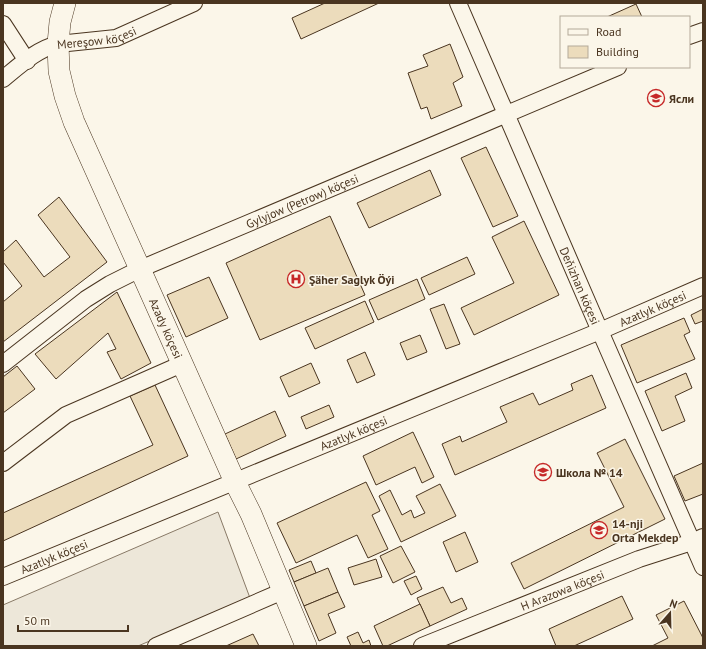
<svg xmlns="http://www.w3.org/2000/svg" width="706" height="649" font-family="'PT Sans',sans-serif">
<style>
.parking{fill:#ede7d9;stroke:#887966}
.building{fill:#ecdcbc;stroke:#4a3520}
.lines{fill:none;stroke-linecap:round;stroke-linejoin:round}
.minor-casing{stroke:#4a3520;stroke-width:18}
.major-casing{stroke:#4a3520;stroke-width:22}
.minor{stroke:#fbf6e9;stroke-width:16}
.major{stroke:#fbf6e9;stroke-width:21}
.labels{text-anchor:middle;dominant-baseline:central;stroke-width:3;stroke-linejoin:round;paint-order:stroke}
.street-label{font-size:12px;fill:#4a3520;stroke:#fbf6e9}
.poi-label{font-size:12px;font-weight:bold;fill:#4a3520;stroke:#fbf6e9;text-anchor:start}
</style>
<rect width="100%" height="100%" fill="#fbf6e9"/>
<polygon class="parking" points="218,512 250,598 138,646 3,646 3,605"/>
<g class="building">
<polygon points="325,3 379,3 301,39 292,18"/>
<polygon points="636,4 642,17 607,17"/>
<polygon points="450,44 463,77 453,83 462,106 431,119 427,107 421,109 408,73 428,66 423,55"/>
<polygon points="486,147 518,216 493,227 461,158"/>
<polygon points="430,170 441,195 369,228 357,203"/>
<polygon points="59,197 107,262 3,342 3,302 22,286 3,262 3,252 16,240 44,277 70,257 38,215"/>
<polygon points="330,216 365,295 260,340 226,263"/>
<polygon points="524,221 559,295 474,335 461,308 514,283 492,237"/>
<polygon points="467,257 475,274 429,295 421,278"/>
<polygon points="209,277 228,318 186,337 167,295"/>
<polygon points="417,279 425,299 378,320 369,300"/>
<polygon points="117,292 151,363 121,379 107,352 116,349 108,333 56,379 35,354"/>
<polygon points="365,301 374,322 315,349 305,328"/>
<polygon points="444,304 460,344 446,349 430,309"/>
<polygon points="703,309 703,321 695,324 691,315"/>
<polygon points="684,318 690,332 684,335 695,359 637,383 621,345"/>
<polygon points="420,335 427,352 407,360 400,343"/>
<polygon points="365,352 375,375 357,383 347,360"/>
<polygon points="311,363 320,383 289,397 280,377"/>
<polygon points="17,366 35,389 3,413 3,377"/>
<polygon points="686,373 692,388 675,396 685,421 662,431 645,391"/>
<polygon points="592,375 606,408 455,475 442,444 460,436 462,442 507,422 500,407 533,393 539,405 573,390 571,384"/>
<polygon points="155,385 188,456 3,541 3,513 153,445 130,396"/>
<polygon points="329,405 334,417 306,429 301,417"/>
<polygon points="275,411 286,436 236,459 225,434"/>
<polygon points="413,432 434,477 422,483 415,467 376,485 363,456"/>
<polygon points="625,439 665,519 524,589 511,563 624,507 597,453"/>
<polygon points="703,463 703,494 685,501 674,476"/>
<polygon points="366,482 380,511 372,515 388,549 368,558 357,535 296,563 277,523"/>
<polygon points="440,484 456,516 401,542 379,496 390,490 402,515 411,510 414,518 425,513 416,496"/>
<polygon points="465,532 478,562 456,572 443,542"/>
<polygon points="401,546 415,572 393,583 380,556"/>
<polygon points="376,559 382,577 354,585 348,568"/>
<polygon points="311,561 316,573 294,582 289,570"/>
<polygon points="328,568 338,592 304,606 294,582"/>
<polygon points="416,576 422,589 411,595 404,581"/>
<polygon points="443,587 451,603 462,598 467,609 430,626 417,598"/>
<polygon points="338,592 345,607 328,614 336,633 319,641 304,606"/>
<polygon points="622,596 633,619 574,646 556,646 549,629"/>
<polygon points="684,601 703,638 703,646 652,646 668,638 656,615"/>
<polygon points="420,604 430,626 387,646 383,646 374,626"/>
<polygon points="358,632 363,643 369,640 371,646 351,646 347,637"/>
<polygon points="253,634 259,646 226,646"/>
</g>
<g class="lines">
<g class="minor-casing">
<g id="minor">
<path id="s1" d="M 458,3 L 600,331 L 703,567"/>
<polyline points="3,24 27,61"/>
<polyline points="689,36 703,31"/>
<path id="s2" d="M 3,79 C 19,66 37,49 58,44 L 116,38 L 194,3"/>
<path id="s3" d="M 3,364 L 86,299 L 110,284 L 140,269 L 618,67"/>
<polyline points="3,463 66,415 182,364"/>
<path id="s4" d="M 3,577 L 600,331 L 703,286"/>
<polyline points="156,646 283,591"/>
<path id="s5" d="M 422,646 L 639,559 L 692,542 L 703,537"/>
</g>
</g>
<g class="major-casing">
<g id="major">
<path id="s6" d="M 65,3 L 60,22 L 58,44 L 59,71 L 65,96 L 74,122 L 140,269 L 235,482 L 251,514 L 306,646"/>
</g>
</g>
<use href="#minor" class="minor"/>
<use href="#major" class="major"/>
</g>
<defs>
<g id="school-ring" transform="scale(0.9)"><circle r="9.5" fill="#fbf6e9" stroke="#c62828" stroke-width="1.5"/><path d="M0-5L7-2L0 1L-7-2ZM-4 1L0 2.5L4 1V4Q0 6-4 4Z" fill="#c62828"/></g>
<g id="hospital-ring" transform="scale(0.9)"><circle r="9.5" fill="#fbf6e9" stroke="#c62828" stroke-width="1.5"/><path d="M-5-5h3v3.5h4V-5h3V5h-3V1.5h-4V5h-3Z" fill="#c62828"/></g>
</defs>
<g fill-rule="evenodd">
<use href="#school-ring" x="656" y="98"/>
<use href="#hospital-ring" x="296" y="279"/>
<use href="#school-ring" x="543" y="472"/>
<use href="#school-ring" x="599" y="530"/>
</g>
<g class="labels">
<g class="street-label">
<text stroke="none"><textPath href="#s2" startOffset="105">Mereşow köçesi</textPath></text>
<text stroke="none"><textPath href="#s3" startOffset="343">Gylyjow (Petrow) köçesi</textPath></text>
<text stroke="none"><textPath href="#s1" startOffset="308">Deňizhan köçesi</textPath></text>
<text stroke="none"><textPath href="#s4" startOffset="703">Azatlyk köçesi</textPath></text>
<text stroke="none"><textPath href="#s6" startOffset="348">Azady köçesi</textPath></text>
<text stroke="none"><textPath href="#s4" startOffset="379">Azatlyk köçesi</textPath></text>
<text stroke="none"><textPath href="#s4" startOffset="55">Azatlyk köçesi</textPath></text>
<text stroke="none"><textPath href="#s5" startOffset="151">H Arazowa köçesi</textPath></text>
</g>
<g class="poi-label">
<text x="669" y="98">Ясли</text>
<text x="309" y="279">Şäher Saglyk Öýi</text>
<text x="556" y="472">Школа № 14</text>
<text x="612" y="523">14-nji<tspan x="612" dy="14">Orta Mekdep</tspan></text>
</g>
</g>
<rect width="706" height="649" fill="none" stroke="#4a3520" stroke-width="8"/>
<rect x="560" y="16" width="130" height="52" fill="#fbf6e9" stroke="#b4a999"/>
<rect x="568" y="29" width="20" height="6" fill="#fbf6e9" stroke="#b4a999"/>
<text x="596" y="36" font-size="12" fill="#4a3520">Road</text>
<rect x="568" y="46" width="20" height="12" fill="#ecdcbc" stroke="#b4a999"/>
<text x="596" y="56" font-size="12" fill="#4a3520">Building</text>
<g transform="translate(670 613) rotate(20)" stroke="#fbf6e9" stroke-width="3" paint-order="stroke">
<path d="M0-3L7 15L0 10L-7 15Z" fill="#4a3520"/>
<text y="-6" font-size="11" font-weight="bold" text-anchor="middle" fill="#4a3520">N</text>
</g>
<path d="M18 625v6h110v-6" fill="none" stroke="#4a3520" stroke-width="2"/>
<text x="24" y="625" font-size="12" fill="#4a3520" stroke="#fbf6e9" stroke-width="3" paint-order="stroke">50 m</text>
</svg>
